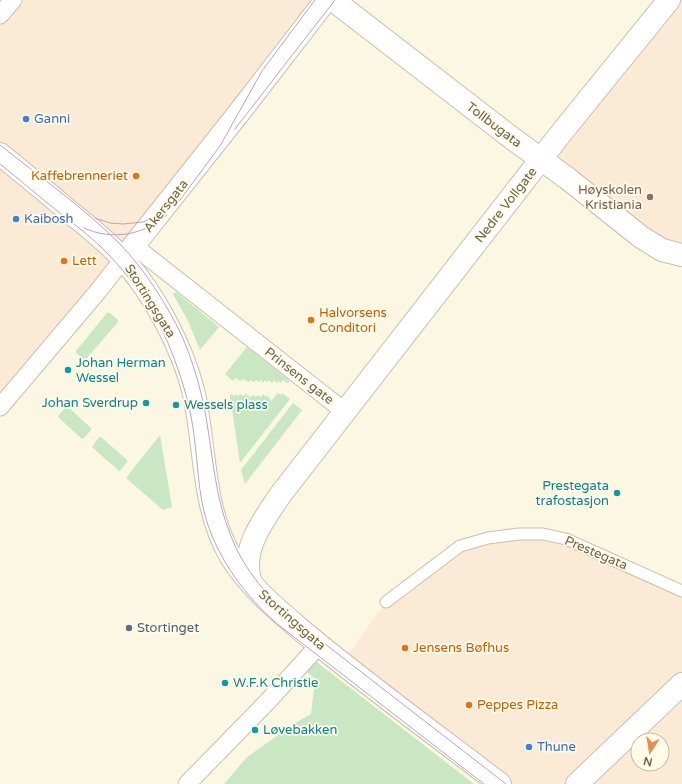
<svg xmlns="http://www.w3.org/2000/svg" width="682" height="784" font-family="'Varela Round',sans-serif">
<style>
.commercial{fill:#fbead6;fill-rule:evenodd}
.green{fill:#c8e7c2}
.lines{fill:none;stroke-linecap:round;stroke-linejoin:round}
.service-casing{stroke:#cbc0aa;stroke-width:13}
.pedestrian-casing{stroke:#cbc0aa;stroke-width:19}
.minor-casing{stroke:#cbc0aa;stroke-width:24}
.service{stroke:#fff;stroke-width:11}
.pedestrian{stroke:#fff;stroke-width:17}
.minor{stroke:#fff;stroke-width:22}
.tram{stroke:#bca2c3;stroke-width:1}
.shop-dot{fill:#3f7fe0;stroke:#fefbe8;stroke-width:1.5}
.food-dot{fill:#e8710a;stroke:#fefbe8;stroke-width:1.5}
.education-dot{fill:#8d6e63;stroke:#fefbe8;stroke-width:1.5}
.culture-dot{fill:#0f9aa8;stroke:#fefbe8;stroke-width:1.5}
.service-dot{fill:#5c6f8a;stroke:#fefbe8;stroke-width:1.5}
.labels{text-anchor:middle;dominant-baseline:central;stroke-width:3.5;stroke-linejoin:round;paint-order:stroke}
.shop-label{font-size:13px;fill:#366cbe;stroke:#fefbe8;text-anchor:start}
.street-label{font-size:13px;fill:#71614a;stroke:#fefbe8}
.food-label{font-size:13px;fill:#c56008;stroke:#fefbe8;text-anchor:start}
.education-label{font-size:13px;fill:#785e54;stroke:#fefbe8;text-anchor:end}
.culture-label{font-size:13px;fill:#0d838f;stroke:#fefbe8;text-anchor:start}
.service-label{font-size:13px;fill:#4e5e75;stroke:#fefbe8;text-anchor:start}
</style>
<rect width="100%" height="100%" fill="#fbf7e2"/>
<g class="commercial">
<polygon points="0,0 326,0 0,407"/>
<polygon points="669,0 682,0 682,255 541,160"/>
<path d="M 543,534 L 682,591 L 682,784 L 500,784 L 342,663 L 386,602 L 460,546 ZM 638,740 L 662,740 L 662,764 L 638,764 Z"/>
</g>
<g class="green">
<polygon points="176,292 219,327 200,350 188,321 173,294"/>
<polygon points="107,313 110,313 118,320 118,322 86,359 84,359 76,353 76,351"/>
<polygon points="247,347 289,380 289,382 287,383 283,380 281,383 278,381 277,383 274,380 272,383 269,380 267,382 265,380 263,383 261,380 259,382 256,380 254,382 251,380 249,382 243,379 241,381 235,378 233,381 225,374"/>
<polygon points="278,393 281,395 282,393 290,399 240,463 230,396 231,394 234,396 235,394 238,396 240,394 243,396 245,394 251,397 253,395 256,397 257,395 261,397 263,394 266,397 267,395 271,401"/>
<polygon points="293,403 302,410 245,484 241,470"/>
<polygon points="66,407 68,407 91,428 91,430 84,438 82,439 59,418 58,416"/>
<polygon points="160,435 172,507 163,510 126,478"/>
<polygon points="99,437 101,437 127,460 127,462 121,470 119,471 92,447"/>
<polygon points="309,656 474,784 224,784 247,757 300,720 311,714 315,679 300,666"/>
</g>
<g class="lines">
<g class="service-casing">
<polyline id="service" points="386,602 460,546 488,538 519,534 543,534 566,539 682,591"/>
</g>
<g class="pedestrian-casing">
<g id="pedestrian">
<polyline points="0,15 13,0"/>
<polyline points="134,246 344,411"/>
<polyline points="0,407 99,290 123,259"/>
<polyline points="187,784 268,701 319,645"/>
</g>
</g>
<g class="minor-casing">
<g id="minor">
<polyline points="333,0 513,139 567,178 641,237 662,250 682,255"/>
<path d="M 0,154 C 24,174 48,193 71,213 C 89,227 106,241 122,258 C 154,293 183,348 194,394 C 206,449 202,508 231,557 C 250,588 280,612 307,635 C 370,687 436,735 500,784"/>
<polyline points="123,259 238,114 326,0"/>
<path d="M 251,583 C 239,551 264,519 281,494 L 562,132 L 669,0"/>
<polyline points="577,784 682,684"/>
</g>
</g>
<use href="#service" class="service"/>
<use href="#pedestrian" class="pedestrian"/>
<use href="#minor" class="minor"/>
<g class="tram">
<polyline points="235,129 335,0"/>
<path d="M 0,145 C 40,177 83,207 119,243 C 145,270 166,303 182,336 C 193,362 201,389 206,417 C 213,457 215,498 231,536 C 244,571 270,599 298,623 L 506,784"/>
<path d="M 0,164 C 19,179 37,195 56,210 C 74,224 93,238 109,255 C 133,280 154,311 168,343 C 180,372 190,403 194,435 C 198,464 198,494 207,522 C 220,562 245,595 276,623 L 484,784"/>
<polyline points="95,218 110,223 123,224 143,222 167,211 180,200 220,146 262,71 315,0"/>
<path d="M 84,228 C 112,241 144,235 167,215"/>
</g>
</g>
<g class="shop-dot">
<circle cx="26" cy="119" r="4"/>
<circle cx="16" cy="219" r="4"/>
<circle cx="529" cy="747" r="4"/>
</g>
<g class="food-dot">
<circle cx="136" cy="176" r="4"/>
<circle cx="64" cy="261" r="4"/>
<circle cx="311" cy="320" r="4"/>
<circle cx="405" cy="648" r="4"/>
<circle cx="469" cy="705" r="4"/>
</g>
<circle class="education-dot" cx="650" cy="197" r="4"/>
<g class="culture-dot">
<circle cx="68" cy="370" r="4"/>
<circle cx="146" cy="403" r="4"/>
<circle cx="176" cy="405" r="4"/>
<circle cx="617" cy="493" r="4"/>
<circle cx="225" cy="683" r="4"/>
<circle cx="255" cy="730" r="4"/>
</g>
<circle class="service-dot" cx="129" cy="628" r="4"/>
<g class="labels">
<g class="shop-label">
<text x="34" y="119">Ganni</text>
<text x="24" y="219">Kaibosh</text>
<text x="537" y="747">Thune</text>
</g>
<g class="street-label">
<text transform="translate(494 125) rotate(37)">Tollbugata</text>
<text transform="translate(506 205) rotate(-52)">Nedre Vollgate</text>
<text transform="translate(166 206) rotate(-52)">Akersgata</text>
<text transform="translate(150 301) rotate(58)">Stortingsgata</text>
<text transform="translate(299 376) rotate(38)">Prinsens gate</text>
<text transform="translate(596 553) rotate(23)">Prestegata</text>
<text transform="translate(292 620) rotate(41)">Stortingsgata</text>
</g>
<g class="food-label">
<text x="128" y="176" text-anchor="end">Kaffebrenneriet</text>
<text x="72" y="261">Lett</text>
<text x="319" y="313">Halvorsens<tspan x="319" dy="15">Conditori</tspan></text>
<text x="413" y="648">Jensens Bøfhus</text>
<text x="477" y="705">Peppes Pizza</text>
</g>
<g class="education-label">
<text x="642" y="190">Høyskolen<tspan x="642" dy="15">Kristiania</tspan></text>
</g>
<g class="culture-label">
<text x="76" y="363">Johan Herman<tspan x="76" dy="15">Wessel</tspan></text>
<text x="138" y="403" text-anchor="end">Johan Sverdrup</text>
<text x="184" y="405">Wessels plass</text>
<text x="609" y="486" text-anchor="end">Prestegata<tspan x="609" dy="15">trafostasjon</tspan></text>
<text x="233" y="683">W.F.K Christie</text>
<text x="263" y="730">Løvebakken</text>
</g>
<g class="service-label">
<text x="137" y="628">Stortinget</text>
</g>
</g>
<g transform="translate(650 752) rotate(192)"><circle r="19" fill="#fefbe8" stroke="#c6bda9"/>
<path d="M0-3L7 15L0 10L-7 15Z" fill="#df914d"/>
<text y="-6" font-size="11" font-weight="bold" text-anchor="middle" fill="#71614a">N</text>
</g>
</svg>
